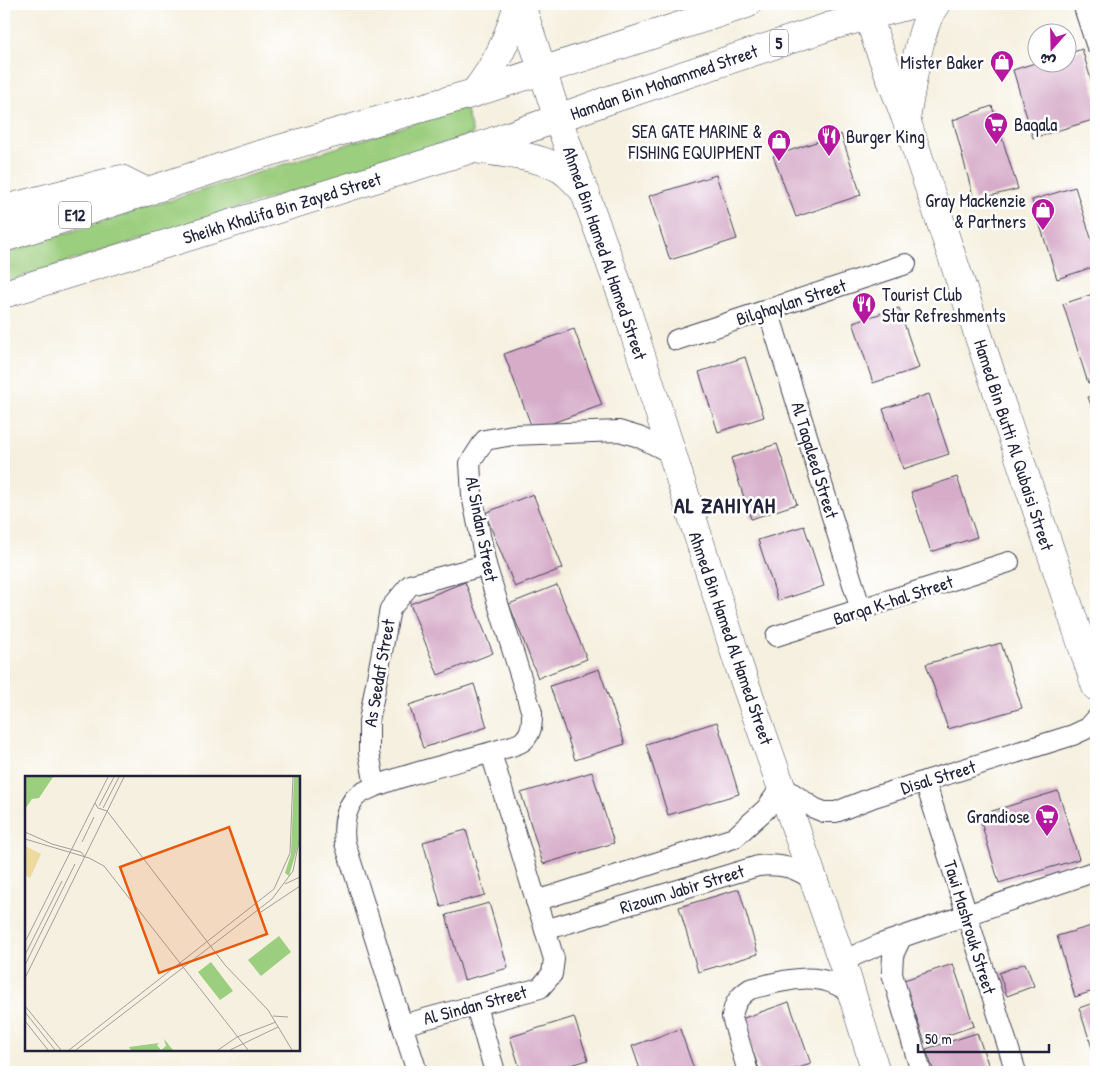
<svg xmlns="http://www.w3.org/2000/svg" width="1100" height="1076" font-family="'Patrick Hand','Playpen Sans Arabic',sans-serif">
<style>
.green{fill:#9bce7e;stroke:#5e785c}
.building{fill:#d6acc9}
.lines{fill:none;stroke-linecap:round;stroke-linejoin:round}
.minor-casing{stroke:#424154;stroke-width:22}
.secondary-casing{stroke:#424154;stroke-width:29}
.primary-casing{stroke:#424154;stroke-width:29}
.minor{stroke:#fff;stroke-width:20}
.secondary{stroke:#fff;stroke-width:28}
.primary{stroke:#fff;stroke-width:28}
.labels{text-anchor:middle;dominant-baseline:central;stroke-width:5;stroke-linejoin:round;paint-order:stroke}
.shield{fill:#fff;stroke:#646476;stroke-width:1}
.shield-label{font-size:16px;font-weight:bold;fill:#22223b}
.poi-label{font-size:18px;fill:#22223b;stroke:#fff;text-anchor:end}
.street-label{font-size:18px;fill:#22223b;stroke:#fff}
.district-label{font-size:22px;font-weight:bold;letter-spacing:1px;fill:#22223b;stroke:#fff}
.inset-road{fill:none;stroke:#a19e9d;stroke-width:1}
.view{fill:#e8590c;fill-opacity:0.15;stroke:#e8590c;stroke-width:2.5}
.inset-edge{fill:none;stroke:#22223b;stroke-width:2.5}
</style>
<rect width="100%" height="100%" fill="#fff"/>
<filter id="ink" filterUnits="userSpaceOnUse"><feTurbulence type="fractalNoise" baseFrequency=".02" numOctaves="2"/><feDisplacementMap in="SourceGraphic" scale="10" xChannelSelector="R" yChannelSelector="G"/><feConvolveMatrix kernelMatrix="1 2 1 2 8 2 1 2 1" color-interpolation-filters="sRGB"/></filter>
<filter id="wash" filterUnits="userSpaceOnUse"><feTurbulence type="fractalNoise" baseFrequency=".0096" numOctaves="4" result="noise"/><feDisplacementMap in="SourceGraphic" scale="20" xChannelSelector="R" yChannelSelector="G"/><feGaussianBlur stdDeviation="1.12" result="paint"/><feColorMatrix in="noise" values="0 0 0 0 0 0 0 0 0 0 0 0 0 0 0 0 0 1.4 0 .05"/><feComposite in="paint" operator="in"/></filter>
<g filter="url(#wash)">
<rect width="100%" height="100%" fill="#f5f0df"/>
<polygon class="green" points="465,107 473,134 4,282 4,253"/>
<g id="blocks">
<g class="building">
<polygon points="1082,49 1096,97 1096,119 1033,138 1013,70 1038,62 1068,62 1068,54"/>
<polygon points="992,106 1018,189 974,200 953,120"/>
<polygon points="841,134 861,195 796,217 773,156"/>
<polygon points="716,175 737,239 670,260 649,196"/>
<polygon points="1075,187 1096,254 1096,266 1057,279 1032,200"/>
<polygon points="1096,293 1096,381 1088,383 1063,304"/>
<polygon points="899,308 919,368 873,383 853,322"/>
<polygon points="574,329 602,405 533,430 504,354"/>
<polygon points="745,357 764,417 718,432 699,372"/>
<polygon points="929,394 949,454 903,469 883,409"/>
<polygon points="1096,394 1096,418 1088,397"/>
<polygon points="777,444 797,504 751,519 731,458"/>
<polygon points="957,477 977,537 931,552 911,492"/>
<polygon points="533,494 563,568 515,587 485,513"/>
<polygon points="804,526 824,586 778,601 758,540"/>
<polygon points="465,582 493,653 438,675 410,604"/>
<polygon points="557,585 587,659 538,678 509,604"/>
<polygon points="1001,643 1022,708 948,729 926,664"/>
<polygon points="599,669 625,744 575,760 550,686"/>
<polygon points="474,684 487,727 423,748 409,705"/>
<polygon points="717,722 739,794 668,815 646,744"/>
<polygon points="592,772 614,843 543,864 521,793"/>
<polygon points="1058,791 1079,859 999,883 979,815"/>
<polygon points="466,830 485,895 441,907 423,842"/>
<polygon points="739,889 758,954 698,972 679,907"/>
<polygon points="489,903 508,968 464,980 446,915"/>
<polygon points="1095,925 1096,990 1075,997 1057,936"/>
<polygon points="1025,963 1034,986 1007,996 999,973"/>
<polygon points="953,964 974,1026 925,1043 904,980"/>
<polygon points="789,1002 811,1064 786,1072 760,1072 741,1019"/>
<polygon points="1096,1002 1096,1060 1079,1008"/>
<polygon points="574,1017 588,1060 548,1072 521,1072 510,1037"/>
<polygon points="680,1029 695,1072 641,1072 632,1046"/>
<polygon points="977,1033 991,1072 934,1072 926,1049"/>
</g>
</g>
</g>
<g filter="url(#ink)">
<use href="#blocks" fill-opacity="0" stroke="#424154" stroke-width="1"/>
<g class="lines">
<g class="minor-casing">
<g id="minor">
<polyline points="1083,4 1096,44"/>
<polyline points="768,310 861,610"/>
<polyline points="676,340 906,264"/>
<polyline points="776,636 1009,562"/>
<polyline points="925,781 1016,1072"/>
<polyline points="375,786 369,753 369,721 390,609 410,585 486,565"/>
<polyline points="536,901 734,838 766,809 782,786 814,808 824,812 836,812 874,797 1073,735 1088,728 1096,719"/>
<path d="M 545,930 L 758,866 C 781,863 799,868 816,883"/>
<polyline points="901,938 893,955 892,974 921,1072"/>
<polyline points="842,961 881,944 1096,871"/>
<polyline points="476,1006 495,1072"/>
<polyline points="402,1025 540,988 552,974 554,959 491,753"/>
<path d="M 417,1072 L 345,843 C 343,828 344,812 354,799 C 368,781 473,759 502,749 C 508,747 518,745 523,741 C 532,733 532,724 532,713 L 486,565 L 472,495 L 470,463 L 485,440 L 513,435 L 619,431 L 639,437 L 671,453"/>
<path d="M 748,1072 L 732,1017 C 734,1004 738,997 750,989 C 787,980 820,968 853,995"/>
</g>
</g>
<g class="secondary-casing">
<g id="secondary">
<polyline points="521,4 558,119 625,304 739,666 842,961 876,1072"/>
<polyline points="865,4 877,43 906,119 1096,687"/>
<polyline points="4,209 121,179 147,192"/>
</g>
</g>
<g class="primary-casing">
<g id="primary">
<path d="M 474,93 C 498,62 507,41 518,4"/>
<path d="M 906,119 C 912,88 918,27 936,4"/>
<path d="M 474,149 C 501,153 532,155 557,167 C 569,173 577,184 586,193"/>
<polyline points="4,238 255,156 474,93 747,4"/>
<polyline points="4,294 472,149 606,101 831,26 914,4"/>
</g>
</g>
<use href="#minor" class="minor"/>
<use href="#secondary" class="secondary"/>
<use href="#primary" class="primary"/>
</g>
</g>
<defs>
<g id="shop-pin" transform="scale(1.25)"><path d="M0 17L-7.5 6A9.5 9.5 0 1 1 7.5 6Z" fill="#b5179e" stroke="#fff"/><path d="M-5-2.5h2.3a2.7 3.5 0 0 1 5.4 0H5L5.5 6h-11ZM-1.5-2.5h3a1.5 2.3 0 0 0-3 0Z" fill="#fff"/></g>
<g id="supermarket-pin" transform="scale(1.25)"><path d="M0 17L-7.5 6A9.5 9.5 0 1 1 7.5 6Z" fill="#b5179e" stroke="#fff"/><path d="M-6-5.5h2.5l.6 2H6L4.5 2H-2.5L-4.4-4H-6ZM-1.5 3.2a1.3 1.3 0 1 0 .1 0ZM3 3.2a1.3 1.3 0 1 0 .1 0Z" fill="#fff"/></g>
<g id="restaurant-pin" transform="scale(1.25)"><path d="M0 17L-7.5 6A9.5 9.5 0 1 1 7.5 6Z" fill="#b5179e" stroke="#fff"/><path d="M-5-6h1v4h1v-4h1v4h1v-4h1v5L-1.5 .5V6h-2V.5L-5-1ZM5-6V6H3V1.5H1.5Q1.5-4 5-6Z" fill="#fff"/></g>
</defs>
<g fill-rule="evenodd">
<use href="#shop-pin" x="1002" y="62"/>
<use href="#supermarket-pin" x="996" y="124"/>
<use href="#restaurant-pin" x="829" y="136"/>
<use href="#shop-pin" x="779" y="141"/>
<use href="#shop-pin" x="1043" y="210"/>
<use href="#restaurant-pin" x="864" y="304"/>
<use href="#supermarket-pin" x="1047" y="816"/>
</g>
<g class="labels">
<g class="shield">
<rect x="770" y="29.5" width="18" height="27" rx="4"/>
<rect x="59" y="201.5" width="32" height="27" rx="4"/>
</g>
<g class="shield-label">
<text x="779" y="43">5</text>
<text x="75" y="215">E12</text>
</g>
<g class="poi-label">
<text x="984" y="62">Mister Baker</text>
<text x="1014" y="124" text-anchor="start">Baqala</text>
<text x="762" y="131">SEA GATE MARINE &amp;<tspan x="762" dy="21">FISHING EQUIPMENT</tspan></text>
<text x="846" y="136" text-anchor="start">Burger King</text>
<text x="1026" y="200">Gray Mackenzie<tspan x="1026" dy="21">&amp; Partners</tspan></text>
<text x="882" y="294" text-anchor="start">Tourist Club<tspan x="882" dy="21">Star Refreshments</tspan></text>
<text x="1030" y="816">Grandiose</text>
</g>
<g class="street-label">
<text transform="translate(664 82) rotate(-19)">Hamdan Bin Mohammed Street</text>
<text transform="translate(282 208) rotate(-17)">Sheikh Khalifa Bin Zayed Street</text>
<text transform="translate(605 253) rotate(71)">Ahmed Bin Hamed Al Hamed Street</text>
<text transform="translate(791 302) rotate(-18)">Bilghaylan Street</text>
<text transform="translate(1014 445) rotate(72)">Hamed Bin Butti Al Qubaisi Street</text>
<text transform="translate(815 460) rotate(73)">Al Taqaleed Street</text>
<text transform="translate(482 529) rotate(79)">Al Sindan Street</text>
<text transform="translate(893 600) rotate(-18)">Barqa K-hal Street</text>
<text transform="translate(731 638) rotate(71)">Ahmed Bin Hamed Al Hamed Street</text>
<text transform="translate(379 673) rotate(-80)">As Seedaf Street</text>
<text transform="translate(938 777) rotate(-17)">Disal Street</text>
<text transform="translate(682 889) rotate(-17)">Rizoum Jabir Street</text>
<text transform="translate(970 927) rotate(73)">Tawi Mashrouk Street</text>
<text transform="translate(475 1005) rotate(-15)">Al Sindan Street</text>
</g>
<g class="district-label">
<text x="725" y="505">AL ZAHIYAH</text>
</g>
</g>
<g transform="translate(25 776)">
<rect width="275" height="275" fill="#f5f0df"/>
<path d="M 0,1 L 28,1 L 14,22 L 7,23 L 0,33 ZM 269,1 L 275,1 L 274,66 L 264,100 L 260,97 L 266,78 ZM 254,160 L 266,176 L 236,200 L 223,184 ZM 186,186 L 208,215 L 195,224 L 173,196 ZM 139,263 L 148,274 L 106,274 L 104,271 L 134,267 L 132,269 L 136,274 L 141,270 Z" fill="#9bce7e"/>
<path d="M 0,70 L 16,78 L 5,102 L 0,99 Z" fill="#eeda9e"/>
<path class="inset-road" d="M 70,27 L 73,32 L 82,35 L 200,189 L 243,234 L 267,274M 74,30 L 89,1M 78,32 L 94,1M 0,56 L 27,68 L 56,76 L 60,81M 0,63 L 64,82 L 79,90 L 223,274M 57,66 L 69,41M 260,108 L 275,101M 236,136 L 275,110M 0,166 L 83,1M 0,179 L 37,105M 0,189 L 50,88M 0,202 L 99,1M 0,230 L 36,274M 0,236 L 30,274M 248,240 L 263,241M 0,245 L 23,274M 44,274 L 249,113 L 265,77 L 268,1M 51,274 L 247,123 L 268,95 L 275,61M 193,274 L 212,261 L 251,246M 205,274 L 253,251"/>
<path class="view" d="M 204,51 L 242,158 L 134,197 L 95,91 Z"/>
<rect width="275" height="275" class="inset-edge"/>
</g>
<rect width="1100" height="1076" fill="none" stroke="#fff" stroke-width="20"/>
<g transform="translate(1052 48) rotate(200)"><circle r="24" fill="#ffffff" stroke="#a7a7b1"/>
<path d="M0-4L9 19L0 12L-9 19Z" fill="#b5179e"/>
<text y="-8" font-size="14" font-weight="bold" text-anchor="middle" fill="#22223b">ش</text>
</g>
<path d="M918 1044v8h131v-8" fill="none" stroke="#22223b" stroke-width="2.5"/>
<text x="925" y="1044" font-size="15" fill="#22223b" stroke="#ffffff" stroke-width="4" paint-order="stroke">50 m</text>
</svg>
